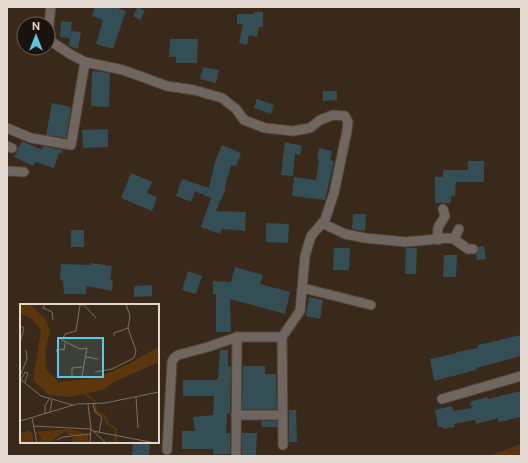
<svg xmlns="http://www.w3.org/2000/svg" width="528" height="463" font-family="'DM Sans',sans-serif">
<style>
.water{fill:#5b360d}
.building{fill:#344e55}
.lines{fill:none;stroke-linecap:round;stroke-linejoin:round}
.minor-casing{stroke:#544537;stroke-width:11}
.minor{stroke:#6f675f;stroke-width:9}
.inset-river{fill:none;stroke:#5b360d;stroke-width:2}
.inset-road{fill:none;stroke:#7d6f63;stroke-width:1}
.view{fill:#59c8e4;fill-opacity:0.15;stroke:#59c8e4;stroke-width:2}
.inset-edge{fill:none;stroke:#e4d9d0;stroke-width:2}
</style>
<rect width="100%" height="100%" fill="#39291a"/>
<polygon class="water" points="521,444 521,456 489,456"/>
<g class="building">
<polygon points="95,7 115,7 126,11 113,49 96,44 103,20 92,16"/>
<polygon points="138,7 145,11 140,20 133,16"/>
<polygon points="254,12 263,12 263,27 259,27 257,37 249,35 247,45 239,43 243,24 237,24 237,14 254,14"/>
<polygon points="61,21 72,22 70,38 60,37"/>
<polygon points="71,31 81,32 78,49 69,46"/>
<polygon points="170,39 198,39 197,63 176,63 176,57 169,57"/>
<polygon points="203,67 219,70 216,83 200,79"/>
<polygon points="92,71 110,73 109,107 91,106"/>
<polygon points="323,91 337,91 337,100 323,101"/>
<polygon points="257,99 274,105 271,114 254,108"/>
<polygon points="52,103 71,107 66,138 46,135"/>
<polygon points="108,129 108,147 83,148 82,130"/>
<polygon points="22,141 42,150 43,146 63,150 62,153 59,153 54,168 35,162 33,166 14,157"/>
<polygon points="285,142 302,146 300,155 295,154 293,176 281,175"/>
<polygon points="222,145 241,153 236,166 231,165 225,187 226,188 216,211 246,212 245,231 222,229 220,234 201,227 211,198 195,191 191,202 176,196 182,179 209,188 215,162"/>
<polygon points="319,148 332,151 330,160 334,161 325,200 292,196 294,177 316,180 319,160 317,159"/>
<polygon points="468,161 484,161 484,182 456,182 455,196 451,196 451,203 435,203 435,177 443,177 443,170 468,170"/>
<polygon points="131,173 152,182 147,193 157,197 152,211 121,198"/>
<polygon points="353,214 366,214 365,231 352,229"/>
<polygon points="266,223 289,224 288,243 266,242"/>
<rect x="71" y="230" width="13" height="17"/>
<polygon points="484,246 486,259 477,260 476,254 478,252 478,247"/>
<polygon points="334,248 350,248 349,270 333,270"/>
<polygon points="406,248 417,248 416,274 405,274"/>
<polygon points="444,255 457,255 456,277 443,277"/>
<polygon points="91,263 112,266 110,280 113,281 112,291 86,286 86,294 64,294 63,281 60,280 61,264 91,265"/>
<polygon points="235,267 263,275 260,284 290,292 285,314 230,299 231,332 216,332 216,294 213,294 213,281 231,282"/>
<polygon points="188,271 202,276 196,294 182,290"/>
<polygon points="152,285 152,296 134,297 134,286"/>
<polygon points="309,297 323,300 320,319 306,316"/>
<polygon points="521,335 521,356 476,368 476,370 434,381 430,359 457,353 457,352 478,348 478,345"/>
<polygon points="220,350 228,350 228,366 231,366 230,413 227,414 226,433 230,433 230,454 213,454 213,449 182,449 182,431 195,431 193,417 213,415 214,396 183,396 183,380 217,380 217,378 218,378"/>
<polygon points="243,366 265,366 265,374 276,374 277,409 242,409"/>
<polygon points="521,391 521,417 498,422 498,418 476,424 475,420 454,424 455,427 443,429 443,427 438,427 435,410 452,406 453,411 472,408 470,402 487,397 488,399"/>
<polygon points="289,410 296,410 297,442 289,442"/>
<polygon points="261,421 277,421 277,427 262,427"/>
<polygon points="242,433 257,433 256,456 242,456"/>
<polygon points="133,442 150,442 149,456 132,456"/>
</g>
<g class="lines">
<g class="minor-casing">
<g id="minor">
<polyline points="51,7 49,23 49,40 70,54 85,62 123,70 167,86 194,90 222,98 236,109 244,120 265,128 293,131 310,128 320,120 333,115 345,116 348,122 347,131 334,193 325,220 311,236 305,256 300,311 282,337 283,445"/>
<polyline points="7,128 31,138 71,145 85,62"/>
<polyline points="7,146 12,148"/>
<polyline points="7,171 24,172"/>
<polyline points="322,223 345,234 365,238 406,242 447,238 454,239 468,249 473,249"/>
<polyline points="454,239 459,229"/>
<path d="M 438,240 C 437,223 438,229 445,216 L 443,209"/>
<polyline points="303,288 371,305"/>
<polyline points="442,399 521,376"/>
<polyline points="236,415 282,415"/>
<polyline points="167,450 172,362 174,358 178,355 208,347 237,337 282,337"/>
<polyline points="236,456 237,337"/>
</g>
</g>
<use href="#minor" class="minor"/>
</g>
<g transform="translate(20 304)">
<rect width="139" height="139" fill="#39291a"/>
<path d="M 0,0 L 9,0 L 26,16 L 30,26 L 25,48 L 26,65 L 39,78 L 76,74 L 109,60 L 138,43 L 139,58 L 94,78 L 83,86 L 48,93 L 29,91 L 13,76 L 21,26 L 12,15 L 0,9 ZM 0,124 L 2,129 L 9,126 L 12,129 L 14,139 L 0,139 ZM 49,125 L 68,130 L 51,132 L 45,127 L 29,139 L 18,139 L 22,133 L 15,128 ZM 61,131 L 64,133 L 65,131 L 68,131 L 69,139 L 52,139 L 52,134 Z" fill="#5b360d"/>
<path class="inset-river" d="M 64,89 L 75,97 L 76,107 L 84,111 L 88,120 L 96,125 L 95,139"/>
<path class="inset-road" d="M 25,0 L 23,4 L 32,8 L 33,16M 63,0 L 76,14M 0,22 L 4,24 L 0,39M 94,32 L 94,29 L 108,24M 36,48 L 37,45 L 44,46 L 45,39M 66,53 L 78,55M 75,68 L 92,65 L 114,54 L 116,47 L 108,24 L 110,12 L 106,0M 0,72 L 7,55 L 6,46M 52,72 L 52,64 L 62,63M 62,72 L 67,44 L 60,45 L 42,36 L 45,30 L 56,27 L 60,1 L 63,1M 0,75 L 21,92 L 53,101M 1,76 L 5,68 L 8,69 L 5,78M 116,93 L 118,124M 68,100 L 71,125 L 86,139M 73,100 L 75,108 L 82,113 L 79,128M 30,108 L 32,96M 25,110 L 25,102 L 29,95M 12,114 L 17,139M 0,117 L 57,100 L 85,99 L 139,88M 13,122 L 71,125 L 70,139M 73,127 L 135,139M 37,136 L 43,133 L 70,130"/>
<path class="view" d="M 38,34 L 83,34 L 83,73 L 38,73 Z"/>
<rect width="139" height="139" class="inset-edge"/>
</g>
<rect width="528" height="463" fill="none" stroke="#e4d9d0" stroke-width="16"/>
<g transform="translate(36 36)"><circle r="19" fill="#1a130d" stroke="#6b625b"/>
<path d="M0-3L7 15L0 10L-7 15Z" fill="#59c8e4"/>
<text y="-6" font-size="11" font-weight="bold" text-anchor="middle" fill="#e4d9d0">N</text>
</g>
</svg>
